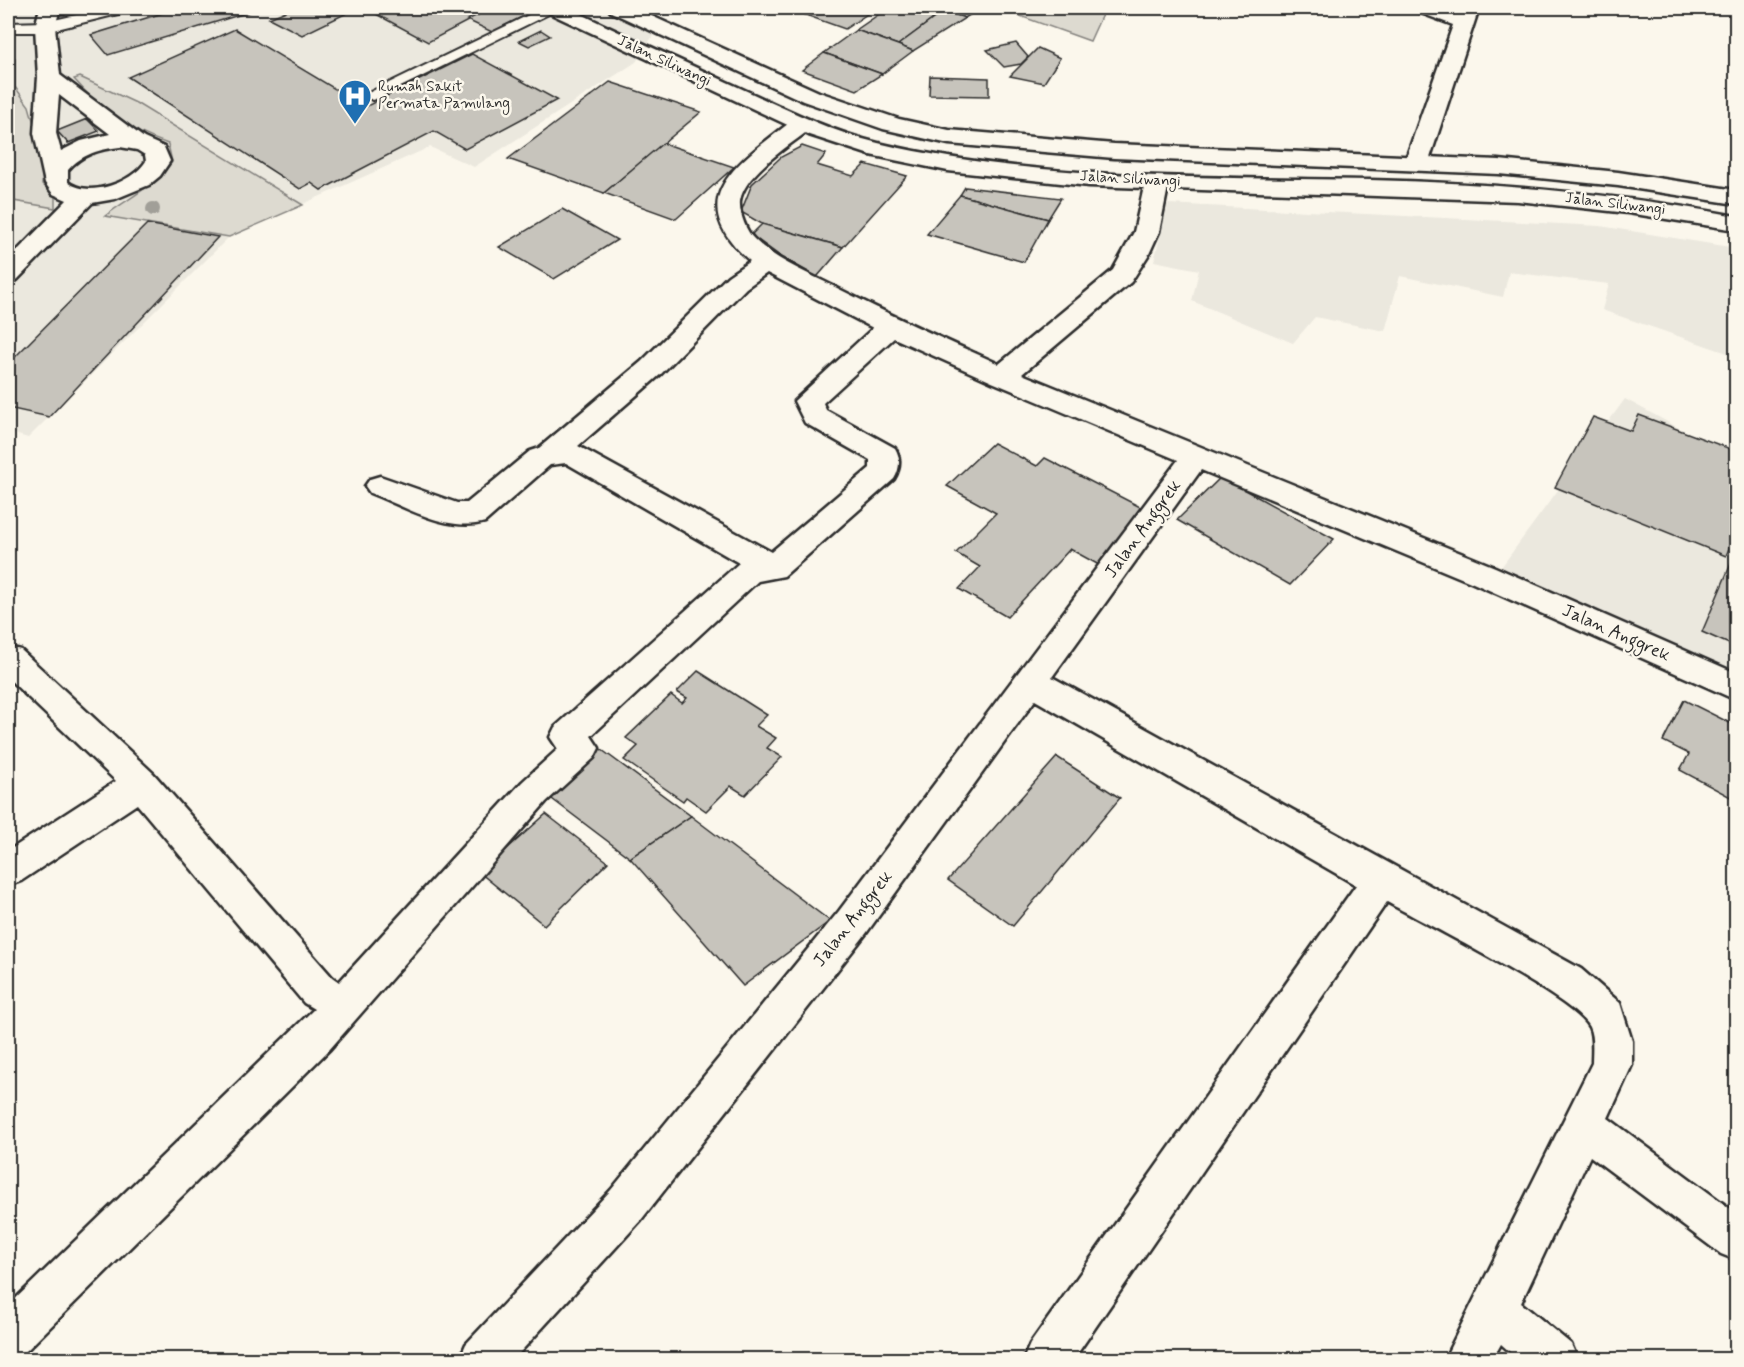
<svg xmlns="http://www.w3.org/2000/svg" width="1744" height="1367" font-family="Mynerve,sans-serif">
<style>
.built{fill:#ebe8de}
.green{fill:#dddad0;stroke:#84827e;stroke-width:1.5}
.building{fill:#c7c4bc;stroke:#2b2b2b;stroke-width:1.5}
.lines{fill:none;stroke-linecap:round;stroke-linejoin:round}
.lane-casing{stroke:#2b2b2b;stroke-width:4}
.street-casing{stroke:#2b2b2b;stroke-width:5}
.primary-casing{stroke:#2b2b2b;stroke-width:5}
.lane{fill:#fbf7ec;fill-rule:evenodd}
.street{fill:#fbf7ec;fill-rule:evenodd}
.primary{fill:#fbf7ec;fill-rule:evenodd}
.tree{fill:#a19f98}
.labels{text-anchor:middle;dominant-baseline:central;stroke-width:5;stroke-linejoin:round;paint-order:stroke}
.far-street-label{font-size:15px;fill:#2b2b2b;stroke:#fbf7ec}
.far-poi-label{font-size:15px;fill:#2b2b2b;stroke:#fbf7ec;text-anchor:start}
.street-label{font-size:18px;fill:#2b2b2b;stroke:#fbf7ec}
</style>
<rect width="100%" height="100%" fill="#fbf7ec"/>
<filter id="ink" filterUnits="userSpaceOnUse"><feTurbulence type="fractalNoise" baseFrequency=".0167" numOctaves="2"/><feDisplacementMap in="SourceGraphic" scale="12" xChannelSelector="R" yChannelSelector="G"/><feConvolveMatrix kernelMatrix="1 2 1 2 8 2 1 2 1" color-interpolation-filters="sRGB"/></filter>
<g filter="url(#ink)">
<g class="built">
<polygon points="8,8 620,8 660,25 636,62 474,167 430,147 229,237 28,438 8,432"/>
<polygon points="1168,204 1600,226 1736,248 1736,356 1602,310 1609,284 1509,272 1503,297 1400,276 1385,331 1315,317 1293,343 1192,301 1199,270 1154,261"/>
<polygon points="1625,399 1736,459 1736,681 1497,573"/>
</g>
<g class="green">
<polygon points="998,8 1105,8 1090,41"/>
<polygon points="8,55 15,58 15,87 29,106 44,159 42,184 55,196 55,208 8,200"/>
<path d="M 80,77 L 136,103 L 303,205 L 229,237 L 105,216 C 128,198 155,186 172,162 L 168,144 C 126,129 103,112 74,79 Z"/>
</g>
<g class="building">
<polygon points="179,8 262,8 108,55 91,35"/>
<polygon points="293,8 337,8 347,13 302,35 269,18"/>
<polygon points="390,8 477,8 485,12 428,42 376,14"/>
<polygon points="493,8 514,8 528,14 492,32 467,20"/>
<polygon points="786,8 876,8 845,29"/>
<polygon points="888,8 934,8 944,11 898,45 856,30"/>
<polygon points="934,8 981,8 965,18"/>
<polygon points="944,11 965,18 913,51 898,45"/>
<polygon points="235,29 365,107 472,54 557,100 465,149 434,131 321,190 311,183 300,189 128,77"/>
<polygon points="541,30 550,36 529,46 519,41"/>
<polygon points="856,30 898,45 913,51 882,74 824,53"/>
<polygon points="1016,43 1028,57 1021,64 1004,67 987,50"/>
<polygon points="1038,48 1060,58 1044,83 1010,76"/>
<polygon points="824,53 882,74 857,90 802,70"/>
<polygon points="930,76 989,78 989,96 929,95"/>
<polygon points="610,82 701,112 604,193 508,159"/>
<polygon points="87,119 99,131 68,143 57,131"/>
<polygon points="663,143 734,167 676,219 604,193"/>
<polygon points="802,146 826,154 817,165 853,176 865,164 907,176 843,247 762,224 741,212 752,184 781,157"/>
<polygon points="965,187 1061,198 1048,219 960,195"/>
<polygon points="960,195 1048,219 1024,262 927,234"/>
<polygon points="562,209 617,240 554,279 499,247"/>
<polygon points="147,224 218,237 49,417 8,408 8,364"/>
<polygon points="762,224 843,247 817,277 780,256 751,235"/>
<polygon points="1639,415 1736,451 1736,530 1726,556 1555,487 1593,417 1631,431"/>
<polygon points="993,443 1037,466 1045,458 1148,511 1099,565 1070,549 1007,617 959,589 980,567 956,553 996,513 947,486"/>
<polygon points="1221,477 1334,539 1290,585 1177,520"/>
<polygon points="1736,552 1736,647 1702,632"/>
<polygon points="698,671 767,715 756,726 776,738 767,748 782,757 745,795 731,786 706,811 686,797 683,801 624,760 638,746 626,738 671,695 682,703 687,698 677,692"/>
<polygon points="1684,700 1736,726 1736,800 1680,770 1689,754 1663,741"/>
<polygon points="598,747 691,816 630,858 544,793"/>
<polygon points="1057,757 1120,798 1013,926 948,880"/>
<polygon points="546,814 608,862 544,925 480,873"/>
<polygon points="691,816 830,921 743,986 630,858"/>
</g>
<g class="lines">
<g class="lane-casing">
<g id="lane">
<polygon points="108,8 132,8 130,11 45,32 8,32 8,23 45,22"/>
<polygon points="543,8 561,8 378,98 372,100 364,95"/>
</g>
</g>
<g class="street-casing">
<g id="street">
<path d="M 40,8 L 60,8 L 55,27 L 60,75 L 144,138 L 164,147 L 170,161 L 160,176 L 149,185 L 115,199 L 92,203 L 17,280 L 8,282 L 8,260 L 67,200 L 53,194 L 45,183 L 34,133 L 38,77 L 35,27 ZM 59,95 L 110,134 L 81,141 L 61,151 L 56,133 ZM 120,147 L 137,150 L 145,155 L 146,161 C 133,182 89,199 68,182 L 68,170 C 82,154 100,149 120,147 Z"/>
<polygon points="1415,8 1443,8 1457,13 1459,8 1479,8 1429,161 1425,166 1409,166 1405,161 1453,25 1418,12"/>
<path d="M 801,118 L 809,120 L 812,125 L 809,130 C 789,146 744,174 740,201 C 739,213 746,231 754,239 C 776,261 806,272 833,286 C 888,314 943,339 999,364 L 1113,270 L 1134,232 L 1145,182 L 1149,177 L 1165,177 L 1169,182 L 1159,232 L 1149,254 L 1131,282 L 1022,374 L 1495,567 L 1736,673 L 1736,700 L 1473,583 L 1201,470 L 1052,677 L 1581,969 L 1620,1003 L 1632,1041 L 1632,1065 L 1608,1118 L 1736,1213 L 1736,1260 L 1721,1254 L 1590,1156 L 1521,1303 L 1571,1344 L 1578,1360 L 1519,1360 L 1501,1344 L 1492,1360 L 1444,1360 L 1592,1063 C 1592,1052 1594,1037 1589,1027 C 1573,997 1424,923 1387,902 L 1073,1360 L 1023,1360 L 1030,1344 L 1356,885 L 1035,700 L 865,935 L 641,1220 L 513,1360 L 459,1360 L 466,1344 L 611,1190 L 839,911 L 1178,460 L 992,382 L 894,338 L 823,403 L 826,410 L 895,448 C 901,458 900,469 894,479 L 784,576 L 758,581 L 591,736 L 599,748 L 594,758 L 546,802 L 329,1050 L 24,1353 L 8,1359 L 8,1306 L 314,1009 L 304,1003 L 137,804 L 21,881 L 8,886 L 8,851 L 116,781 L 8,678 L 8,647 L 21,650 L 153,773 L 332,977 L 339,982 L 522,782 L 558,749 L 550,737 L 555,727 L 739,563 L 566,463 L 550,465 L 485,522 C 447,533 404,506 370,493 L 365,486 L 370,479 L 380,476 L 457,503 L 467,503 L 530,451 L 539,448 L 641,362 L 728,276 L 750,261 C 678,198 740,162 793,120 ZM 767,273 L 873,328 L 794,401 L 805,423 L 870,460 L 870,468 L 771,552 L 578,446 L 661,374 L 746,288 Z"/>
</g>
</g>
<g class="primary-casing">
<g id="primary">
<path d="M 544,8 L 569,8 C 621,34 674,57 727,82 C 776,104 825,130 878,143 C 1038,181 1207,177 1370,180 C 1493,183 1615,193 1736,216 L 1736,230 L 1628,213 L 1518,201 L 1089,186 L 948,171 L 870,155 L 809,135 L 547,12 Z"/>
<polygon points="608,8 634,8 819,92 899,119 949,130 1114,144 1499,160 1618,172 1736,190 1736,204 1618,186 1499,174 1114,158 949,144 883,129 803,101 611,12"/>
</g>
</g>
<use href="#lane" class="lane"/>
<use href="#street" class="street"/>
<use href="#primary" class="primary"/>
</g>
<circle class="tree" cx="153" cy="209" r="7"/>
</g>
<defs>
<g id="hospital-pin" transform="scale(1.725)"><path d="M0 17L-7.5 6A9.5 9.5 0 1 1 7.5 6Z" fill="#1f6fb2" stroke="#fbf7ec"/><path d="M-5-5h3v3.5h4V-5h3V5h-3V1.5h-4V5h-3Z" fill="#fff"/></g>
</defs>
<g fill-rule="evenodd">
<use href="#hospital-pin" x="355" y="96"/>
</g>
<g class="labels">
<g class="far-street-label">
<text transform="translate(664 61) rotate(25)">Jalan Siliwangi</text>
<text transform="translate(1130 179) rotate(3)">Jalan Siliwangi</text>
<text transform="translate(1615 204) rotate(7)">Jalan Siliwangi</text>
</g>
<g class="far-poi-label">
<text x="378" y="87">Rumah Sakit<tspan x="378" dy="17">Permata Pamulang</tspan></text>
</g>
<g class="street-label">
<text transform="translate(1143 529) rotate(-54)">Jalan Anggrek</text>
<text transform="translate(1616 633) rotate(24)">Jalan Anggrek</text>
<text transform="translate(853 919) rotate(-52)">Jalan Anggrek</text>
</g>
</g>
<rect width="1744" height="1367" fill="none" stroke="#fbf7ec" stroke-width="30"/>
<rect x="15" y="15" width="1714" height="1337" fill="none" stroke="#2b2b2b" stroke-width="2" filter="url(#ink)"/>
</svg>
